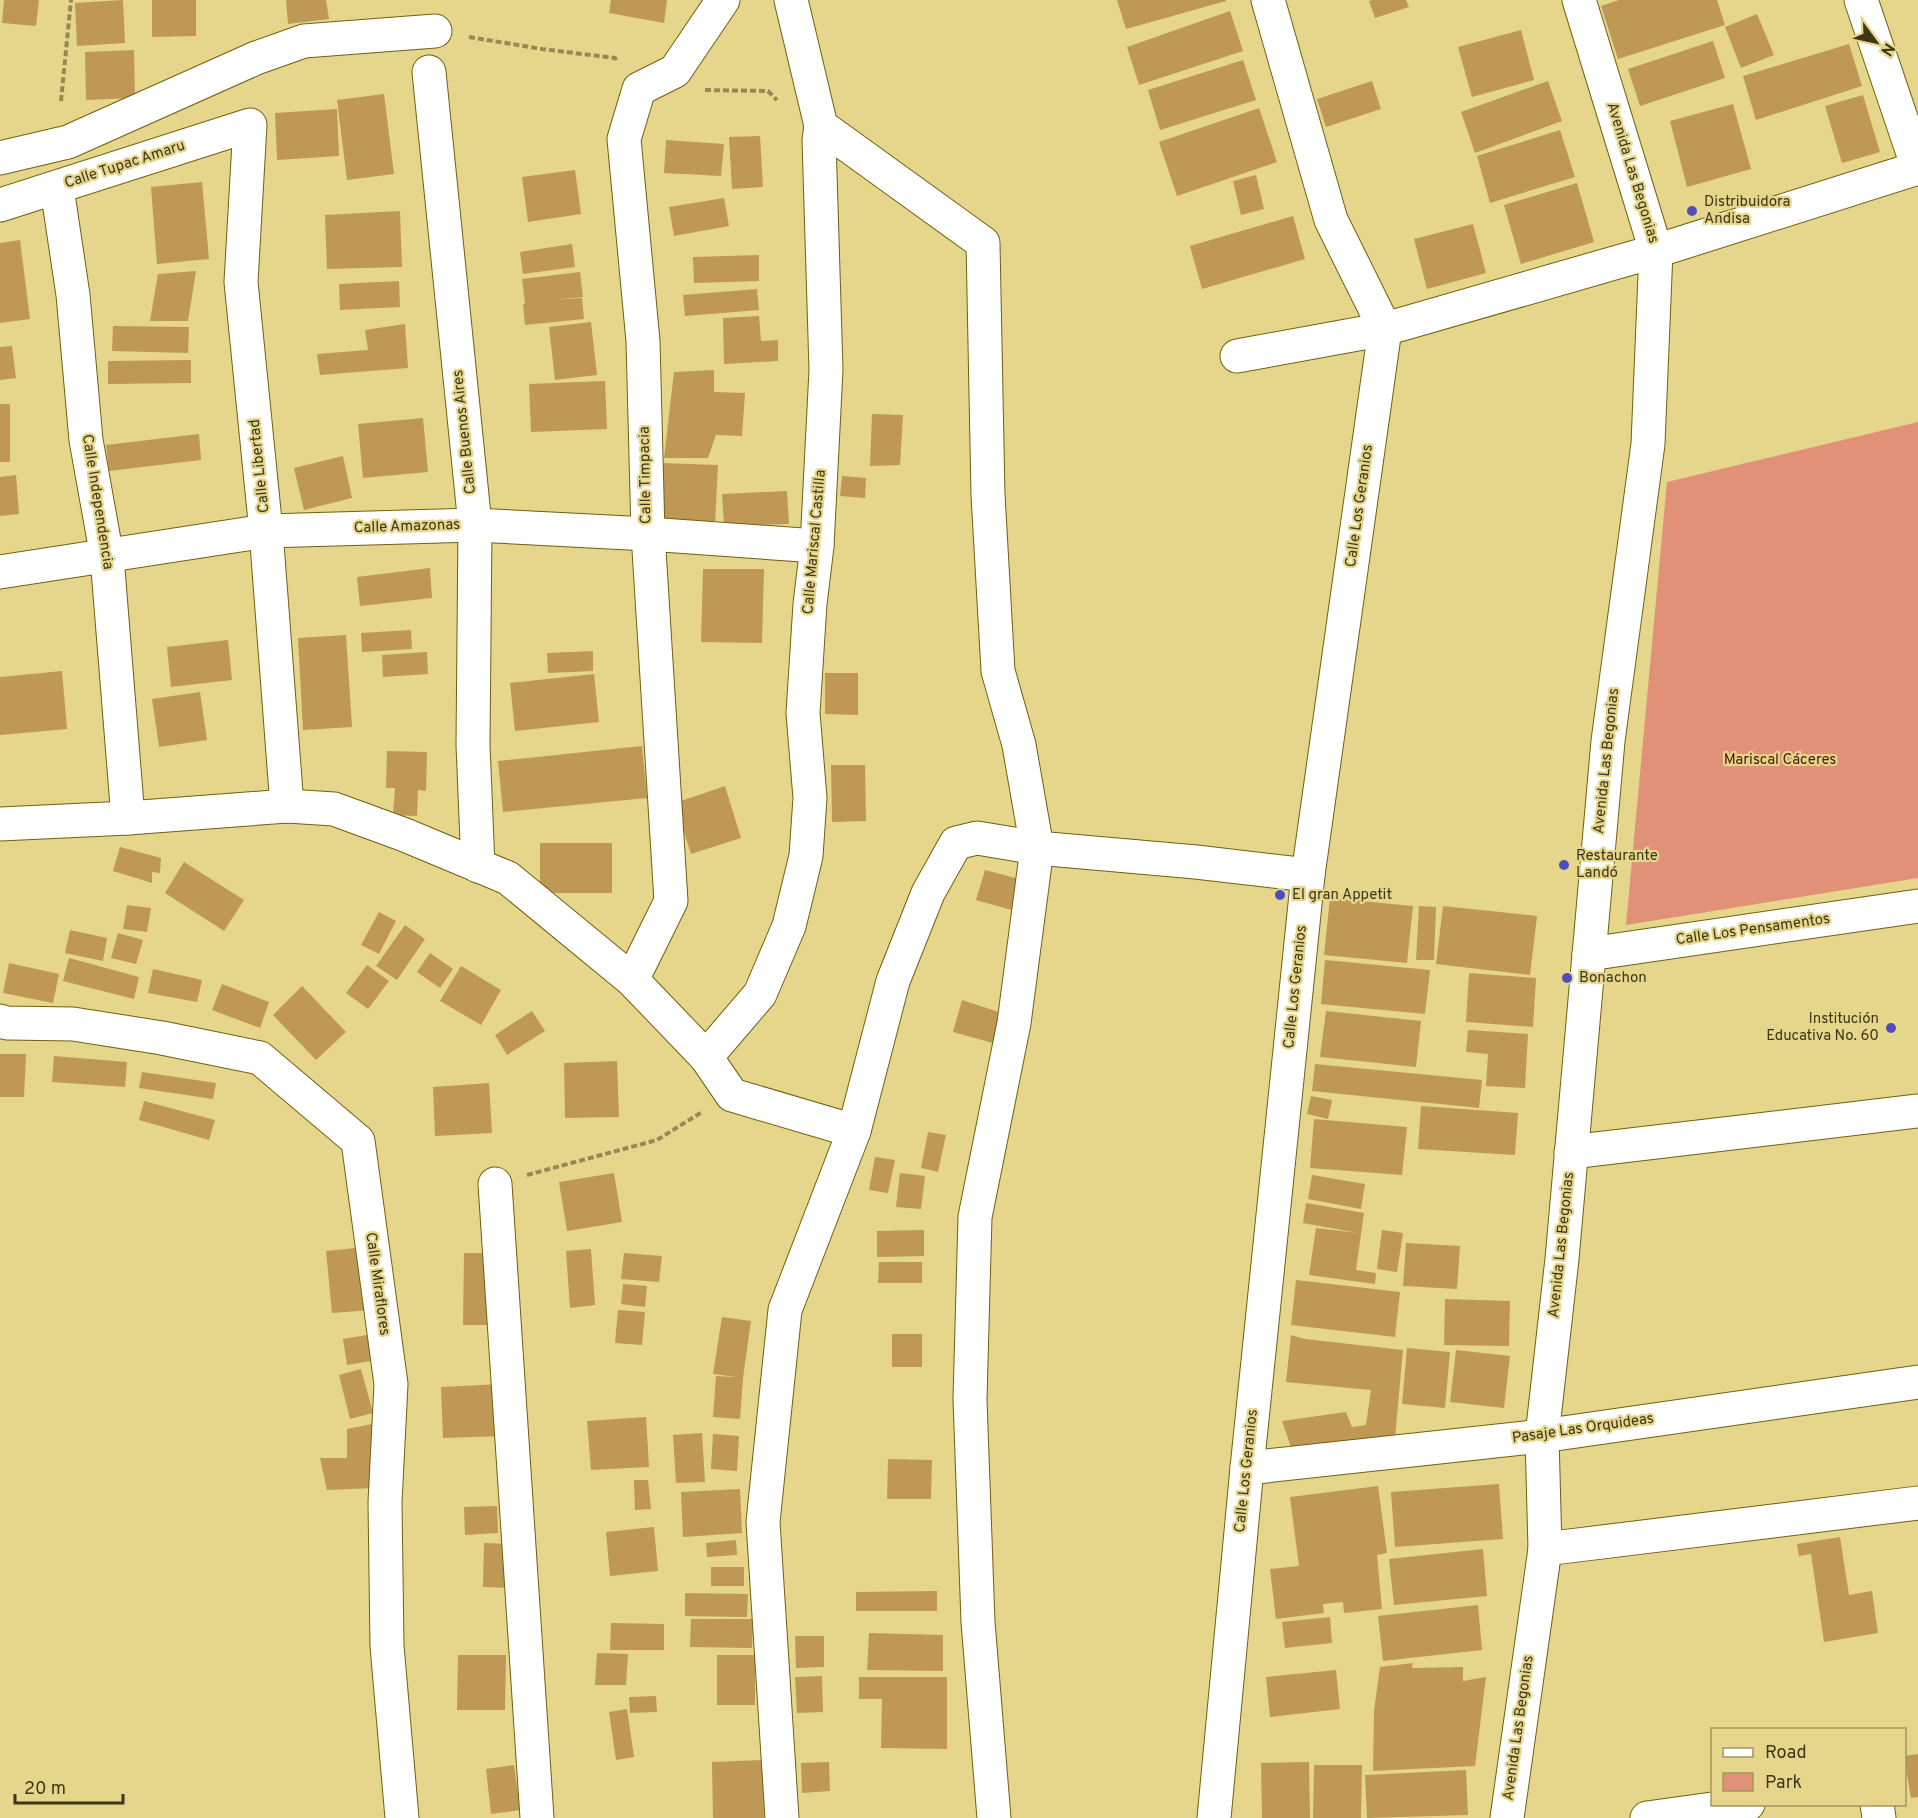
<svg xmlns="http://www.w3.org/2000/svg" width="1918" height="1818" font-family="Overpass,sans-serif">
<style>
.green{fill:#e09178}
.building{fill:#bf9856}
.lines{fill:none;stroke-linecap:round;stroke-linejoin:round}
.minor-casing{stroke:#6f6110;stroke-width:35}
.path{stroke:#958a54;stroke-width:4;stroke-dasharray:6 3;stroke-linecap:butt}
.minor{stroke:#fff;stroke-width:33}
.poi-dot{fill:#4f4cc2;stroke:#e5d68b;stroke-width:2}
.labels{text-anchor:middle;dominant-baseline:central;stroke-width:4.5;stroke-linejoin:round;paint-order:stroke}
.street-label{font-size:15px;fill:#3d3718;stroke:#e5d68b}
.poi-label{font-size:15px;fill:#3d3718;stroke:#e5d68b;text-anchor:start}
.park-label{font-size:15px;fill:#4d1806;stroke:#e5d68b}
</style>
<rect width="100%" height="100%" fill="#e5d68b"/>
<polygon class="green" points="1918,422 1918,878 1626,925 1667,482"/>
<g class="building">
<polygon points="4,0 39,0 36,26 2,23"/>
<polygon points="123,0 125,43 77,46 75,3"/>
<polygon points="152,0 196,0 196,36 152,37"/>
<polygon points="286,0 326,0 329,19 288,24"/>
<polygon points="611,0 667,0 664,23 609,13"/>
<polygon points="1117,0 1226,0 1226,1 1126,29"/>
<polygon points="1373,0 1406,0 1409,7 1375,18 1369,1"/>
<polygon points="1619,0 1717,0 1725,25 1618,59 1601,6"/>
<polygon points="1230,11 1243,51 1139,85 1127,47"/>
<polygon points="1757,14 1774,55 1741,68 1725,27"/>
<polygon points="1521,30 1534,80 1472,97 1458,47"/>
<polygon points="1713,41 1725,78 1640,106 1628,69"/>
<polygon points="1849,44 1862,86 1756,120 1743,76"/>
<polygon points="134,50 135,98 86,100 85,52"/>
<polygon points="1243,60 1256,100 1160,130 1148,90"/>
<polygon points="1372,81 1381,109 1326,127 1317,99"/>
<polygon points="1548,81 1562,121 1475,153 1461,112"/>
<polygon points="384,94 394,174 347,180 337,100"/>
<polygon points="1863,95 1880,152 1842,163 1825,106"/>
<polygon points="1733,104 1751,169 1687,187 1670,121"/>
<polygon points="1259,108 1277,162 1177,196 1159,142"/>
<polygon points="337,109 339,156 277,160 275,113"/>
<polygon points="1560,130 1575,177 1490,203 1477,156"/>
<polygon points="760,136 763,187 732,189 729,137"/>
<polygon points="666,140 724,144 721,176 664,173"/>
<polygon points="575,170 581,214 528,222 522,177"/>
<polygon points="1256,175 1264,209 1241,215 1233,181"/>
<polygon points="202,182 209,259 157,264 151,187"/>
<polygon points="1577,183 1594,242 1521,264 1504,205"/>
<polygon points="724,198 729,226 674,236 669,207"/>
<polygon points="400,211 402,267 327,269 325,215"/>
<polygon points="1293,216 1305,259 1202,289 1190,246"/>
<polygon points="1473,224 1486,273 1427,289 1414,239"/>
<polygon points="20,240 30,319 0,323 0,243"/>
<polygon points="572,244 575,267 523,274 520,252"/>
<polygon points="759,255 759,281 694,283 693,257"/>
<polygon points="196,271 188,321 150,321 158,274"/>
<polygon points="580,272 583,297 552,300 582,298 584,319 525,325 523,304 525,304 522,279"/>
<polygon points="399,281 400,307 340,310 339,284"/>
<polygon points="757,289 759,310 685,316 683,295"/>
<polygon points="759,316 761,341 778,340 778,361 724,364 723,318"/>
<polygon points="591,322 597,375 555,380 549,327"/>
<polygon points="405,324 408,368 320,375 317,354 368,350 365,330"/>
<polygon points="113,326 189,327 188,353 112,351"/>
<polygon points="12,346 16,378 0,380 0,347"/>
<polygon points="191,360 191,383 108,384 108,361"/>
<polygon points="714,370 714,392 745,393 742,436 716,435 708,458 664,458 674,372"/>
<polygon points="605,381 607,429 531,432 529,384"/>
<rect x="0" y="404" width="10" height="58"/>
<polygon points="872,414 903,415 900,465 870,466"/>
<polygon points="423,418 428,472 363,478 358,424"/>
<polygon points="199,434 201,460 109,471 106,445"/>
<polygon points="343,456 352,498 304,510 294,468"/>
<polygon points="661,463 718,465 715,524 659,522"/>
<polygon points="16,475 19,514 0,516 0,477"/>
<polygon points="842,476 866,478 865,498 840,496"/>
<polygon points="787,491 789,524 724,526 722,494"/>
<polygon points="430,568 432,598 360,606 357,577"/>
<polygon points="703,569 764,569 762,643 701,642"/>
<polygon points="411,630 412,649 362,652 361,633"/>
<polygon points="346,635 352,727 303,730 298,638"/>
<polygon points="228,640 232,680 171,687 167,647"/>
<polygon points="593,651 593,671 548,673 547,653"/>
<polygon points="427,652 428,674 383,677 382,655"/>
<polygon points="62,671 67,729 0,735 0,677"/>
<polygon points="825,673 858,673 858,715 825,714"/>
<polygon points="594,674 599,722 515,731 510,683"/>
<polygon points="200,692 207,740 159,747 152,699"/>
<polygon points="642,746 647,798 503,812 498,761"/>
<polygon points="387,751 427,752 426,791 418,790 417,816 393,815 395,788 386,788"/>
<polygon points="831,765 865,765 866,821 832,822"/>
<polygon points="725,786 741,838 691,854 675,803"/>
<rect x="540" y="843" width="72" height="50"/>
<polygon points="120,847 161,858 160,873 152,872 152,883 113,871"/>
<polygon points="184,862 244,900 224,931 165,893"/>
<polygon points="985,870 1027,881 1019,912 976,900"/>
<polygon points="1330,898 1413,906 1407,963 1324,955"/>
<polygon points="127,905 151,908 147,932 123,929"/>
<polygon points="1419,906 1436,907 1434,960 1416,960"/>
<polygon points="1443,906 1537,916 1530,975 1436,964"/>
<polygon points="379,912 396,921 379,954 361,945"/>
<polygon points="405,925 425,939 397,980 376,966"/>
<polygon points="70,930 107,938 103,961 65,953"/>
<polygon points="118,933 143,940 136,964 111,958"/>
<polygon points="430,953 453,969 440,988 417,972"/>
<polygon points="69,958 139,977 134,999 63,981"/>
<polygon points="1325,960 1430,970 1425,1014 1321,1004"/>
<polygon points="9,963 59,974 53,1003 3,993"/>
<polygon points="367,965 389,981 368,1009 346,993"/>
<polygon points="461,966 501,990 481,1025 440,1001"/>
<polygon points="153,969 202,980 197,1002 148,993"/>
<polygon points="1469,973 1536,978 1533,1027 1466,1022"/>
<polygon points="222,984 269,1002 260,1028 212,1010"/>
<polygon points="302,986 346,1032 316,1060 273,1015"/>
<polygon points="962,1000 1008,1015 1000,1045 953,1032"/>
<polygon points="532,1011 545,1031 507,1055 495,1035"/>
<polygon points="1326,1011 1421,1021 1416,1067 1320,1057"/>
<polygon points="1468,1030 1528,1034 1525,1088 1486,1086 1488,1054 1466,1052"/>
<polygon points="0,1054 26,1054 24,1097 0,1097"/>
<polygon points="54,1056 127,1062 125,1087 52,1082"/>
<polygon points="617,1061 619,1117 565,1118 564,1063"/>
<polygon points="1315,1064 1482,1080 1479,1108 1312,1091"/>
<polygon points="142,1072 216,1083 213,1099 139,1088"/>
<polygon points="489,1083 492,1133 435,1136 433,1087"/>
<polygon points="1311,1096 1332,1100 1328,1119 1307,1114"/>
<polygon points="144,1101 215,1120 209,1140 139,1120"/>
<polygon points="1421,1106 1518,1113 1515,1155 1418,1149"/>
<polygon points="1314,1119 1407,1127 1402,1175 1310,1168"/>
<polygon points="928,1132 946,1135 938,1172 921,1168"/>
<polygon points="875,1157 895,1160 888,1193 869,1190"/>
<polygon points="614,1173 622,1222 567,1231 559,1182"/>
<polygon points="900,1173 925,1176 921,1209 896,1207"/>
<polygon points="1312,1175 1365,1184 1361,1209 1308,1199"/>
<polygon points="1306,1203 1364,1213 1356,1270 1376,1273 1375,1284 1309,1275 1316,1228 1358,1233 1303,1223"/>
<polygon points="924,1230 924,1256 877,1257 877,1231"/>
<polygon points="1382,1230 1403,1233 1397,1272 1377,1269"/>
<polygon points="1406,1243 1460,1246 1457,1289 1403,1286"/>
<polygon points="365,1247 371,1310 332,1313 326,1251"/>
<polygon points="591,1249 595,1305 570,1308 566,1251"/>
<polygon points="464,1253 494,1253 493,1325 463,1325"/>
<polygon points="624,1253 662,1256 659,1282 621,1279"/>
<polygon points="879,1262 922,1262 922,1283 878,1283"/>
<polygon points="1296,1280 1400,1292 1395,1337 1291,1325"/>
<polygon points="623,1284 647,1286 645,1307 621,1304"/>
<polygon points="1445,1299 1510,1301 1509,1346 1444,1345"/>
<polygon points="618,1310 645,1312 642,1345 615,1343"/>
<polygon points="722,1317 751,1321 743,1378 740,1419 713,1417 716,1376 737,1377 713,1374"/>
<rect x="892" y="1334" width="30" height="33"/>
<polygon points="367,1335 371,1361 347,1365 343,1339"/>
<polygon points="1291,1335 1305,1339 1403,1350 1395,1438 1292,1450 1282,1421 1346,1412 1352,1427 1366,1425 1371,1390 1286,1382"/>
<polygon points="1407,1348 1450,1352 1445,1408 1402,1404"/>
<polygon points="1456,1350 1510,1356 1504,1408 1450,1402"/>
<polygon points="361,1369 373,1413 350,1419 339,1375"/>
<polygon points="501,1384 503,1436 443,1438 441,1387"/>
<polygon points="646,1417 649,1467 591,1470 587,1421"/>
<polygon points="372,1424 376,1488 327,1490 320,1458 347,1458 347,1429"/>
<polygon points="702,1433 705,1482 676,1483 673,1435"/>
<polygon points="713,1434 739,1436 737,1471 711,1469"/>
<polygon points="888,1459 932,1460 931,1499 887,1499"/>
<polygon points="634,1480 648,1480 651,1509 635,1510"/>
<polygon points="1499,1484 1503,1539 1395,1547 1391,1492"/>
<polygon points="1378,1486 1387,1553 1377,1555 1382,1609 1344,1613 1343,1602 1323,1604 1324,1613 1276,1619 1270,1569 1299,1566 1290,1497"/>
<polygon points="740,1489 742,1533 683,1537 681,1492"/>
<polygon points="497,1506 498,1533 465,1535 464,1507"/>
<polygon points="654,1527 658,1571 610,1576 606,1532"/>
<polygon points="1840,1537 1849,1595 1872,1591 1878,1633 1824,1642 1811,1554 1799,1556 1797,1544"/>
<polygon points="736,1540 737,1555 707,1557 706,1543"/>
<polygon points="484,1543 512,1544 510,1588 483,1587"/>
<polygon points="1483,1549 1487,1596 1394,1605 1389,1559"/>
<rect x="711" y="1567" width="33" height="19"/>
<polygon points="937,1591 937,1611 856,1611 856,1592"/>
<polygon points="685,1593 748,1594 747,1617 685,1616"/>
<polygon points="1478,1605 1482,1650 1383,1661 1378,1616"/>
<polygon points="1330,1617 1332,1643 1285,1648 1282,1622"/>
<polygon points="691,1619 753,1619 752,1648 690,1647"/>
<polygon points="611,1623 664,1624 664,1650 610,1650"/>
<polygon points="869,1633 943,1635 943,1671 867,1670"/>
<polygon points="795,1636 824,1636 824,1667 796,1668"/>
<polygon points="597,1653 628,1654 626,1685 595,1685"/>
<polygon points="458,1655 506,1655 505,1710 457,1710"/>
<rect x="717" y="1655" width="38" height="50"/>
<polygon points="1413,1663 1412,1668 1463,1667 1463,1681 1486,1677 1475,1766 1373,1771 1374,1711 1380,1667"/>
<polygon points="1336,1670 1340,1709 1270,1717 1266,1677"/>
<polygon points="822,1676 823,1712 797,1713 795,1677"/>
<polygon points="859,1677 947,1677 947,1749 881,1748 882,1699 859,1699"/>
<polygon points="656,1696 657,1712 630,1713 629,1697"/>
<polygon points="627,1709 634,1757 616,1760 609,1712"/>
<polygon points="1918,1754 1918,1797 1911,1798 1904,1756"/>
<polygon points="763,1760 764,1818 713,1818 712,1762"/>
<polygon points="829,1762 830,1791 802,1793 801,1763"/>
<polygon points="1309,1762 1310,1818 1262,1818 1261,1763"/>
<polygon points="514,1765 520,1810 491,1814 486,1769"/>
<polygon points="1314,1765 1362,1765 1361,1818 1313,1818"/>
<polygon points="1466,1770 1468,1815 1367,1818 1365,1775"/>
</g>
<g class="lines">
<g class="minor-casing">
<g id="minor">
<polyline points="1861,0 1918,168"/>
<polyline points="429,72 475,525 473,745 478,866"/>
<polyline points="821,126 983,243 988,495 998,671 1019,745 1037,848 1196,862 1308,875"/>
<polyline points="0,158 68,142 256,58 304,41 435,31"/>
<polyline points="57,188 73,295 86,440 107,557 128,818"/>
<polyline points="0,205 250,125 241,282 266,531 287,806"/>
<polyline points="1237,356 1385,329 1656,251 1918,168"/>
<polyline points="0,572 266,531 475,525 648,534 817,546"/>
<polyline points="0,824 128,818 287,806 334,809 405,835 508,878 632,980 706,1057 732,1095 854,1131"/>
<polyline points="1589,954 1918,906"/>
<polyline points="632,980 671,901 648,534 643,341 624,139 639,89 675,71 723,0"/>
<polyline points="0,1021 7,1023 73,1024 162,1038 260,1058 358,1141 391,1384 385,1502 387,1646 402,1818"/>
<polyline points="706,1057 760,994 789,926 806,856 810,798 803,713 810,604 817,546 826,370 819,140 821,126 791,0"/>
<polyline points="1571,1152 1918,1111"/>
<polyline points="495,1184 537,1818"/>
<polyline points="1247,1468 1542,1436 1918,1382"/>
<polyline points="1545,1549 1918,1503"/>
<polyline points="1877,1804 1879,1818"/>
<polyline points="782,1818 763,1522 785,1310 854,1131 893,981 928,893 956,843 977,838 1037,848 1014,1023 975,1217 970,1399 978,1622 994,1818"/>
<polyline points="1214,1818 1247,1468 1308,875 1385,329 1331,220 1268,0"/>
<polyline points="1507,1818 1545,1549 1542,1436 1562,1259 1608,741 1648,444 1656,251 1579,0"/>
<polyline points="1647,1818 1748,1804"/>
</g>
</g>
<g class="path">
<polyline points="469,37 542,49 615,58 617,62"/>
<polyline points="705,90 768,91 777,100"/>
<polyline points="61,101 71,0"/>
<polyline points="527,1175 657,1140 702,1112"/>
</g>
<use href="#minor" class="minor"/>
</g>
<g class="poi-dot">
<circle cx="1692" cy="211" r="6"/>
<circle cx="1564" cy="865" r="6"/>
<circle cx="1280" cy="895" r="6"/>
<circle cx="1567" cy="978" r="6"/>
<circle cx="1891" cy="1028" r="6"/>
</g>
<g class="labels">
<g class="street-label">
<text transform="translate(125 165) rotate(-18)">Calle Tupac Amaru</text>
<text transform="translate(1632 173) rotate(73)">Avenida Las Begonias</text>
<text transform="translate(465 432) rotate(-96)">Calle Buenos Aires</text>
<text transform="translate(260 466) rotate(-96)">Calle Libertad</text>
<text transform="translate(646 475) rotate(-91)">Calle Timpacia</text>
<text transform="translate(97 502) rotate(81)">Calle Independencia</text>
<text transform="translate(1360 506) rotate(-82)">Calle Los Geranios</text>
<text transform="translate(407 527) rotate(-2)">Calle Amazonas</text>
<text transform="translate(815 542) rotate(-85)">Calle Mariscal Castilla</text>
<text transform="translate(1607 761) rotate(-84)">Avenida Las Begonias</text>
<text transform="translate(1753 930) rotate(-8)">Calle Los Pensamentos</text>
<text transform="translate(1296 987) rotate(-84)">Calle Los Geranios</text>
<text transform="translate(1562 1245) rotate(-84)">Avenida Las Begonias</text>
<text transform="translate(377 1284) rotate(82)">Calle Miraflores</text>
<text transform="translate(1583 1429) rotate(-8)">Pasaje Las Orquideas</text>
<text transform="translate(1247 1471) rotate(-84)">Calle Los Geranios</text>
<text transform="translate(1519 1728) rotate(-82)">Avenida Las Begonias</text>
</g>
<g class="poi-label">
<text x="1704" y="202">Distribuidora<tspan x="1704" dy="17">Andisa</tspan></text>
<text x="1576" y="856">Restaurante<tspan x="1576" dy="17">Landó</tspan></text>
<text x="1292" y="895">El gran Appetit</text>
<text x="1579" y="978">Bonachon</text>
<text x="1879" y="1019" text-anchor="end">Institución<tspan x="1879" dy="17">Educativa No. 60</tspan></text>
</g>
<g class="park-label">
<text x="1780" y="760">Mariscal Cáceres</text>
</g>
</g>
<rect x="1711" y="1728" width="195" height="78" fill="#e5d68b" stroke="#a2965d" stroke-width="1.5"/>
<rect x="1723" y="1748" width="30" height="9" fill="#ffffff" stroke="#a2965d" stroke-width="1.5"/>
<text x="1765" y="1758" font-size="18" fill="#3d3718">Road</text>
<rect x="1723" y="1773" width="30" height="18" fill="#e09178" stroke="#a2965d" stroke-width="1.5"/>
<text x="1765" y="1788" font-size="18" fill="#3d3718">Park</text>
<g transform="translate(1876 42) rotate(123)" stroke="#e5d68b" stroke-width="4.5" paint-order="stroke">
<path d="M0-4.5L10 22L0 15L-10 22Z" fill="#3d3718"/>
<text y="-9" font-size="16" font-weight="bold" text-anchor="middle" fill="#3d3718">N</text>
</g>
<path d="M15 1794v9h108v-9" fill="none" stroke="#3d3718" stroke-width="3"/>
<text x="24" y="1794" font-size="18" fill="#3d3718" stroke="#e5d68b" stroke-width="4.5" paint-order="stroke">20 m</text>
</svg>
